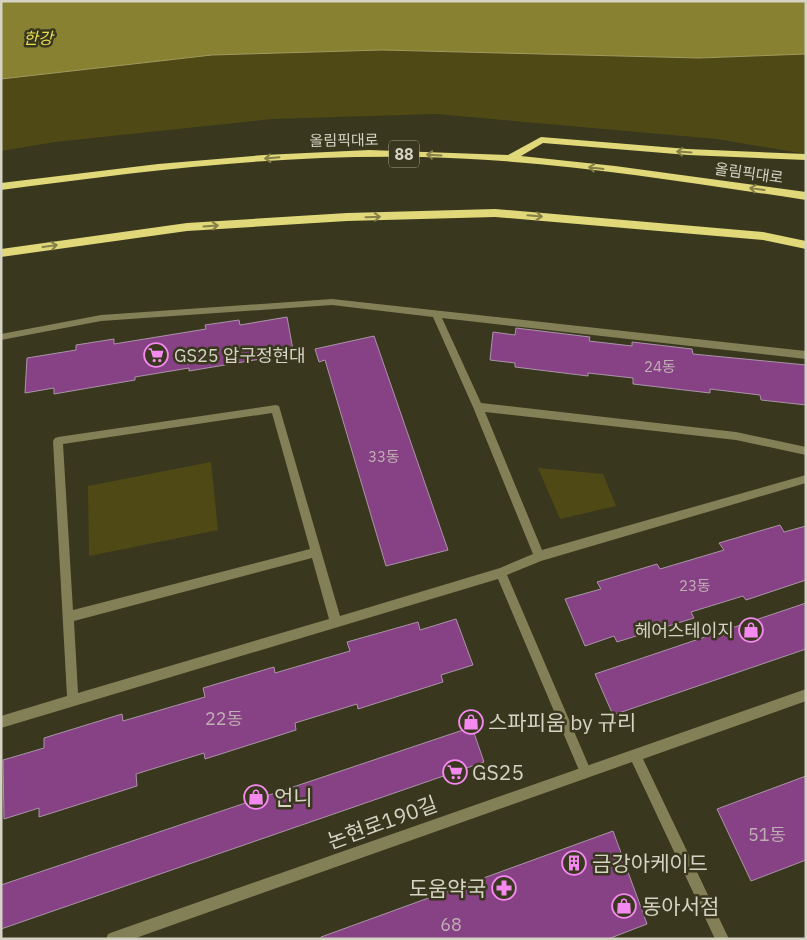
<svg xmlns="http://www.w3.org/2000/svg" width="807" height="940" font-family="'IBM Plex Sans','Noto Sans KR',sans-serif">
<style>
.green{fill:#4f4a15}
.water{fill:#888131;stroke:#9f9a5d}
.building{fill:#864284;stroke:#ab94a9}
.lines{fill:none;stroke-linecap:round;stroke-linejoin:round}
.service{fill:#838058;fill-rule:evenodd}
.minor{fill:#838058;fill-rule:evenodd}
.trunk{fill:#e0d879;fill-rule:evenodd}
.oneway{stroke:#847f47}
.labels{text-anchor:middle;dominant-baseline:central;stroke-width:5;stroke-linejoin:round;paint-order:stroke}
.far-street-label{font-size:15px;fill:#d4d3c4;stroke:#39371e}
.number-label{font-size:15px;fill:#c0afb4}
.far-water-label{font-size:16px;font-style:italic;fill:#eadd51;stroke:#39371e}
.shield{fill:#39371e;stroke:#a6a492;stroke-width:1}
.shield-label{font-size:16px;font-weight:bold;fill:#d4d3c4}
.poi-label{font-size:18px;fill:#d4d3c4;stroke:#39371e;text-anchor:start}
.near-number-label{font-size:18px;fill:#c0afb4}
.near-poi-label{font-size:21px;fill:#d4d3c4;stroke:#39371e;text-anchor:start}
.near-street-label{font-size:21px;fill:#d4d3c4;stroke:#39371e}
</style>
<rect width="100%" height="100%" fill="#39371e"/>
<g class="green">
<polygon points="382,50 699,58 806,54 806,154 717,139 436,114 272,119 55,142 1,151 1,79 212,55"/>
<polygon points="211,462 218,530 89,556 88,486"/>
<polygon points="538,468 603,474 616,506 560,519"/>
</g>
<polygon class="water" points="1,1 806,1 806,54 699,58 382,50 212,55 1,79"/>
<g class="building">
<polygon points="287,317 293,350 266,354 267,358 189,371 189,368 135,377 135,380 54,394 54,388 25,393 27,358 76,350 76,345 114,339 114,344 206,329 205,325 239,320 240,325"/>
<polygon points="516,328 590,337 589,341 632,346 632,342 692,349 693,354 806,365 806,405 761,400 760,395 710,389 710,393 633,384 633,378 588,373 588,376 515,367 515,363 490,360 493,332 515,335"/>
<polygon points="374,336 448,550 386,566 325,360 319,362 315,349"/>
<polygon points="780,525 784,532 806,526 806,580 746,600 743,596 691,612 694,618 617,642 614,636 585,646 565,599 601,589 597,582 657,564 660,569 724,550 719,543"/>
<polygon points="806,603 806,649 613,715 595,674"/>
<polygon points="456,619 473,665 441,675 443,682 358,709 357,704 295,723 296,730 205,759 204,753 136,774 137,786 39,817 39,808 4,819 3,760 44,748 44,738 122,714 123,721 205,697 203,688 274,667 275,673 350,651 347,642 418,622 420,630"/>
<polygon points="472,727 484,762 1,929 1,885"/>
<polygon points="806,776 806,860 751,881 717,809"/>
<polygon points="613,831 647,924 608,939 321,939 321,937"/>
</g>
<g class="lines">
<path class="service" d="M 332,299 L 806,351 L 806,359 L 442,318 L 481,403 L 736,432 L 806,447 L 806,455 L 736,440 L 485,412 L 542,550 L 806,475 L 806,483 L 541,561 L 507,575 L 591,771 L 589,775 L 585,777 L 581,775 L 498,579 L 1,728 L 1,716 L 67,696 L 53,441 L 55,438 L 58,437 L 276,405 L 279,406 L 340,616 L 500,568 L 533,554 L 473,407 L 433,317 L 332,305 L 101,321 L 1,340 L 1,334 L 101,315 ZM 272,413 L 310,549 L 73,610 L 63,444 ZM 312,558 L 329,619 L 78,693 L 74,621 Z"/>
<polygon class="minor" points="806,689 806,701 643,759 729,939 715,939 632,762 133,939 106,939 108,934 113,932"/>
<g class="trunk">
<path d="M 541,137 L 688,149 L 806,154 L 806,160 L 688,155 L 543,143 L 521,156 L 615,166 L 806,192 L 806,200 C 679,181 551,160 422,157 C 281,154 141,171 1,190 L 1,183 L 158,164 L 264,155 L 369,150 L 508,155 Z"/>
<polygon points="495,209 763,232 806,241 806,249 763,240 495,217 347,221 187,231 1,257 1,249 187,223 347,213"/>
</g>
</g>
<defs><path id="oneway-shaft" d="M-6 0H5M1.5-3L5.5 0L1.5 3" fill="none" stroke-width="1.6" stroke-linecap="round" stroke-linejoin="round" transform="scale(1.25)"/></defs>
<g class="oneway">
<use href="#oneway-shaft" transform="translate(684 152) rotate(-176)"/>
<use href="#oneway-shaft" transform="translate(434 155) rotate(-177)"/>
<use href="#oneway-shaft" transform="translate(272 158) rotate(175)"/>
<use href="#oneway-shaft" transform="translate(596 168) rotate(-173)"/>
<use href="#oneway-shaft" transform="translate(757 189) rotate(-172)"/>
<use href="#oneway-shaft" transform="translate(535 216) rotate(5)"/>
<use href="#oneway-shaft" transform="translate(373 217) rotate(-2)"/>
<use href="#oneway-shaft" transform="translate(211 226) rotate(-4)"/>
<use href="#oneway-shaft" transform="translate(50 246) rotate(-8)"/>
</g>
<defs>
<g id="supermarket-ring" transform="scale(1.25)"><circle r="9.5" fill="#39371e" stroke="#f489f0" stroke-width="1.5"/><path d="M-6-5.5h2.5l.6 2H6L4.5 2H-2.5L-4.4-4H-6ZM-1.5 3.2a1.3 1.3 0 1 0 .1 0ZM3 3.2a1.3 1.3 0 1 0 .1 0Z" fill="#f489f0"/></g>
<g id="shop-ring" transform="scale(1.25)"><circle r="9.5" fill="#39371e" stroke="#f489f0" stroke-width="1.5"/><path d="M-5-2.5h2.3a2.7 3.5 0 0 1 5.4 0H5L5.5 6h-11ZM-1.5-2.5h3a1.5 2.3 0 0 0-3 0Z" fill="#f489f0"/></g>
<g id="building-ring" transform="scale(1.25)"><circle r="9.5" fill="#39371e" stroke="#f489f0" stroke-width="1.5"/><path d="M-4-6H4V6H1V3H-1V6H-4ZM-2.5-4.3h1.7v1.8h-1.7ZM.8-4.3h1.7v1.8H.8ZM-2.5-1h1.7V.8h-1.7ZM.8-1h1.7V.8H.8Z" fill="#f489f0"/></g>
<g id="pharmacy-ring" transform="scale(1.25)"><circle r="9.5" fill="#39371e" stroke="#f489f0" stroke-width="1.5"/><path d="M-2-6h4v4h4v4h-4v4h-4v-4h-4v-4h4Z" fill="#f489f0"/></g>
</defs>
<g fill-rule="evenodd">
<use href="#supermarket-ring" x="156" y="355"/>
<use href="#shop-ring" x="751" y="630"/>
<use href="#shop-ring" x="471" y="722"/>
<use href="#supermarket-ring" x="455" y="772"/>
<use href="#shop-ring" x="256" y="797"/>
<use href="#building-ring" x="574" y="863"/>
<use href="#pharmacy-ring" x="504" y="888"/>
<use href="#shop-ring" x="624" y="906"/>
</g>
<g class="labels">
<g class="far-street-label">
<text transform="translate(344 140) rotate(-1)">올림픽대로</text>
<text transform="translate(749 173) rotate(8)">올림픽대로</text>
</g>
<g class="number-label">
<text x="660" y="366">24동</text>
<text x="384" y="456">33동</text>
<text x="695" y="585">23동</text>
</g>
<g class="far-water-label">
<text x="38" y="38">한강</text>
</g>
<rect class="shield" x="389" y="140.5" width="30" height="27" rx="4"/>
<g class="shield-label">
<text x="404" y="154">88</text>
</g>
<g class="poi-label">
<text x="174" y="355">GS25 압구정현대</text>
<text x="734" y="630" text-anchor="end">헤어스테이지</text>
</g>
<g class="near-number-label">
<text x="224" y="718">22동</text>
<text x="767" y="834">51동</text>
<text x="451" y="924">68</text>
</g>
<g class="near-poi-label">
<text x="488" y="722">스파피움 by 규리</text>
<text x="472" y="772">GS25</text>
<text x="274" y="797">언니</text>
<text x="592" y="863">금강아케이드</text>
<text x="486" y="888" text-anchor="end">도움약국</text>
<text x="642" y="906">동아서점</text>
</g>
<g class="near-street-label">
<text transform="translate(382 822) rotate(-20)">논현로190길</text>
</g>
</g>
<rect width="807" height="940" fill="none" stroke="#d4d3c4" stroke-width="5"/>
</svg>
